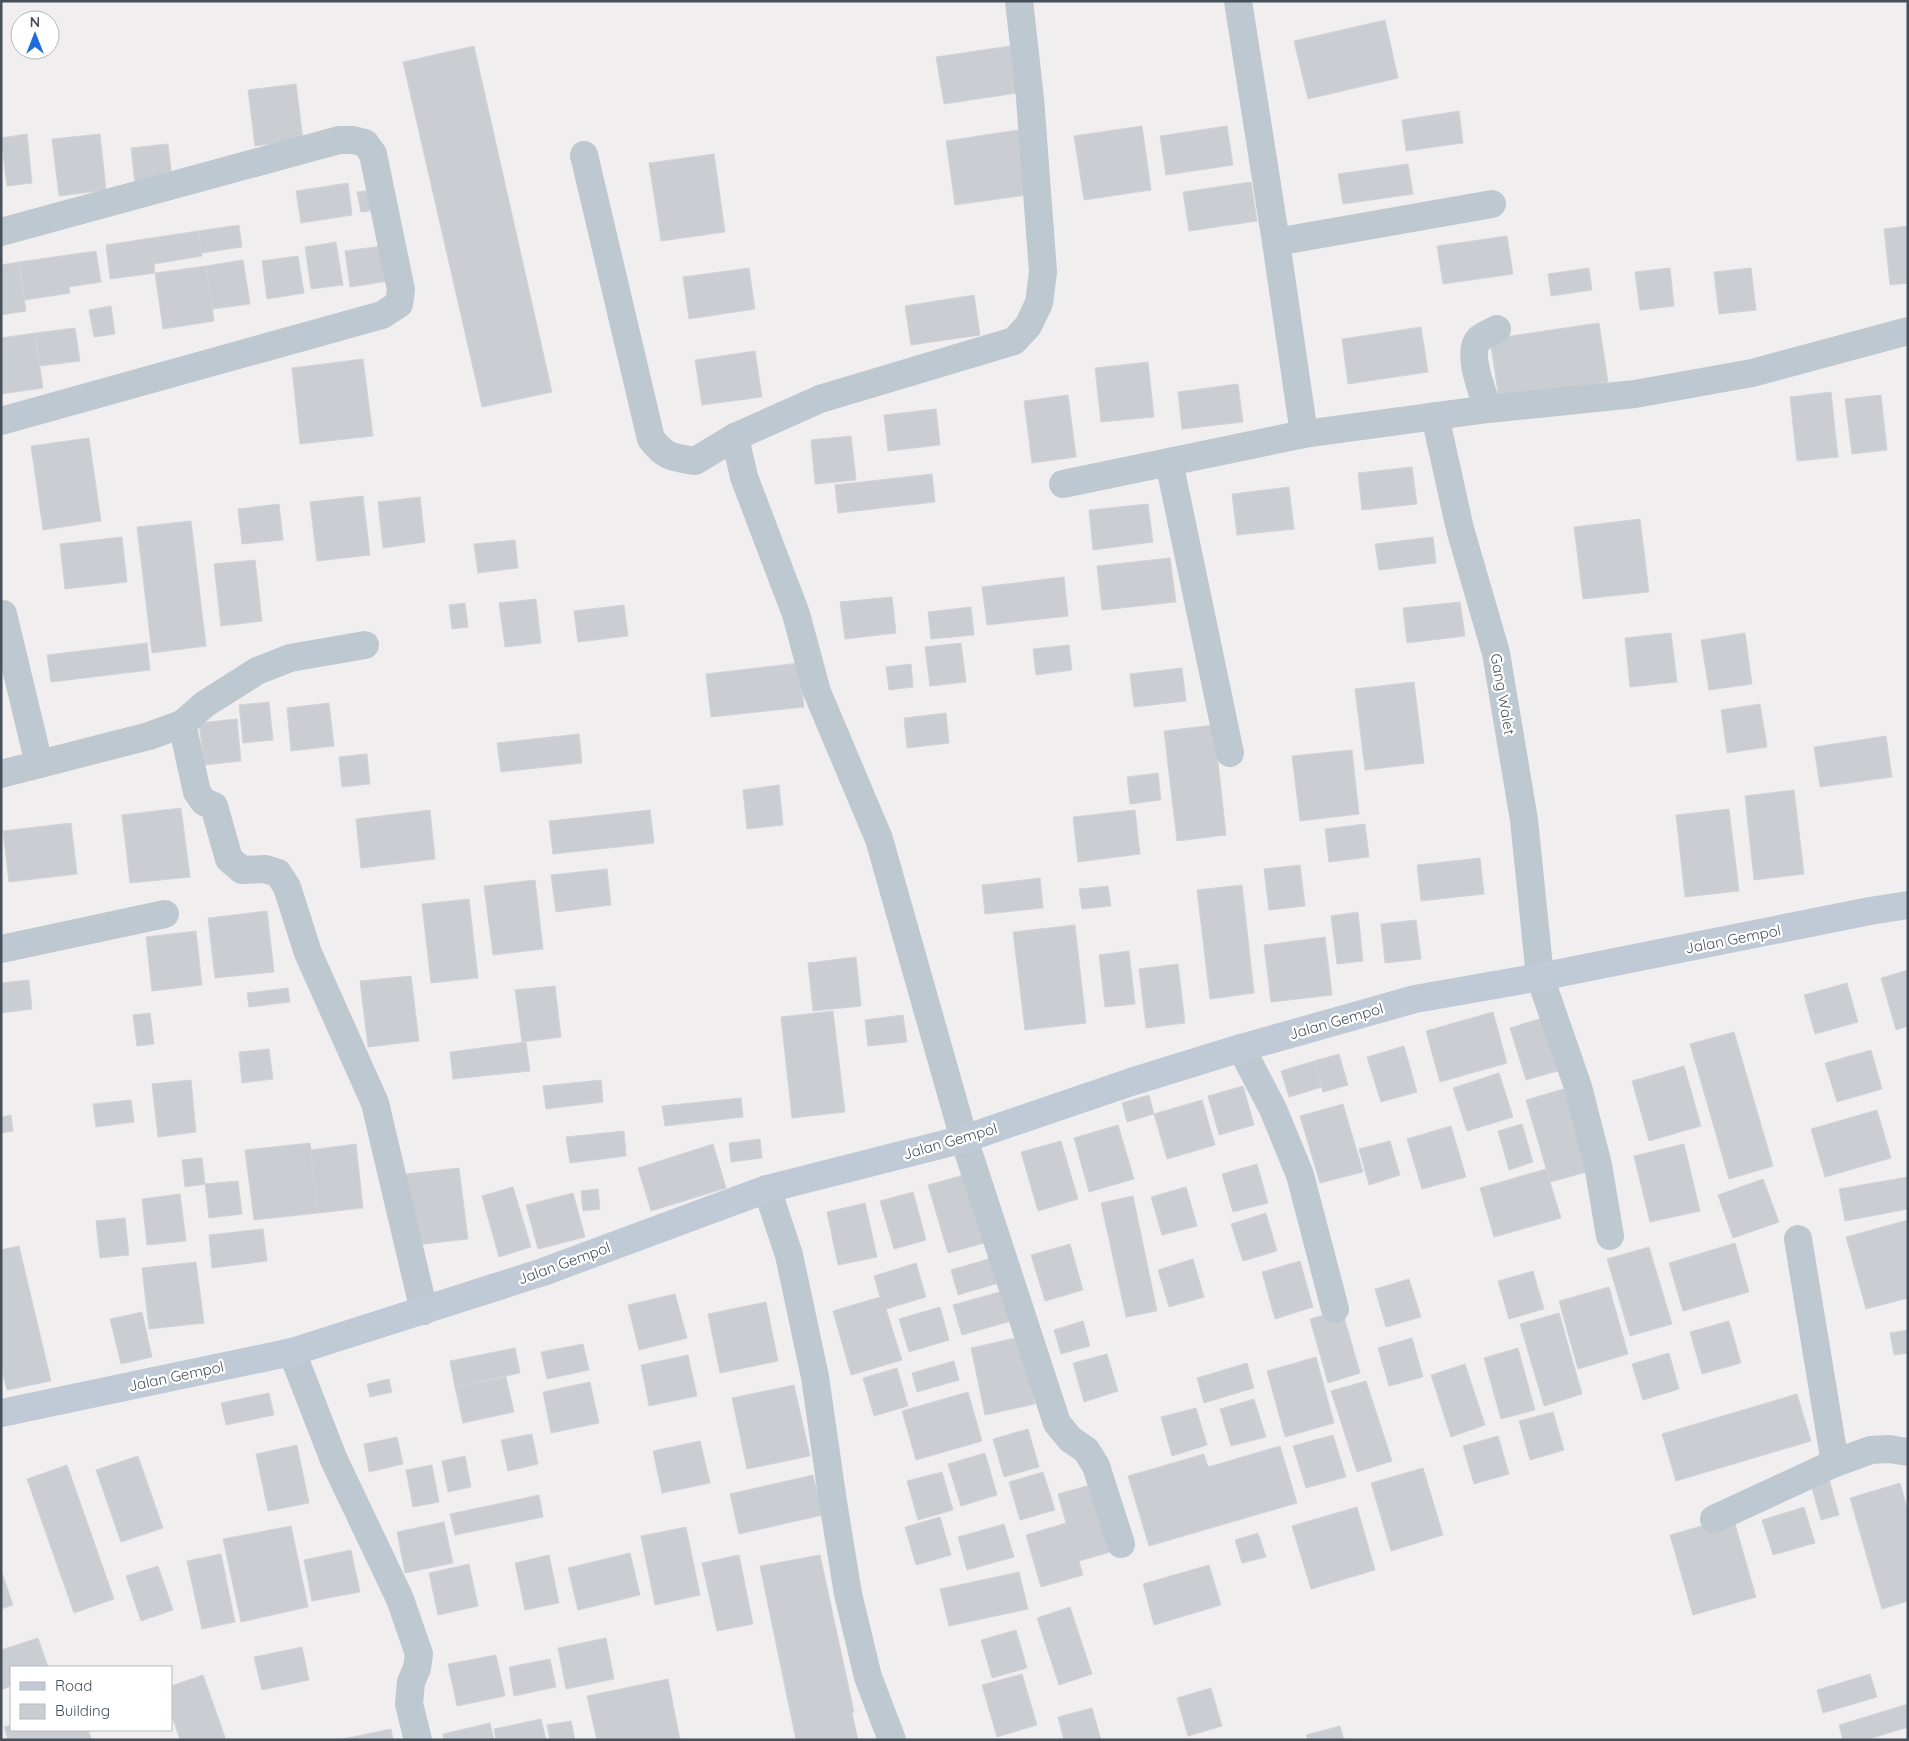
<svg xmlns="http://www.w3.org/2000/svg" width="1909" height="1741" font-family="Quicksand,sans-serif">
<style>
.building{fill:#cacdd2;stroke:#d2d4d9}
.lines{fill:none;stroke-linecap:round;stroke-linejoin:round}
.minor{stroke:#bec8d0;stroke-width:28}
.secondary{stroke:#c0cad6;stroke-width:28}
.labels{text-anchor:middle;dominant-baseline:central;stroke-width:4.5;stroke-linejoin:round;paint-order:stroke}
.street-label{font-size:15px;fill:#46505a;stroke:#fff}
</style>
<rect width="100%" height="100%" fill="#f0eeee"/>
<g class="building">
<polygon points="1385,20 1398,78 1308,99 1294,41"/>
<polygon points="474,46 552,392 482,407 403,62"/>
<polygon points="1010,46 1017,93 944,104 936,57"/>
<polygon points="296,84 303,140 255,146 248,90"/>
<polygon points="1459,111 1463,143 1406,151 1402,120"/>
<polygon points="1142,126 1151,190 1084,200 1074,136"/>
<polygon points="1227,126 1233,165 1166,175 1160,136"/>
<polygon points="1024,129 1034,194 955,205 946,141"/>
<polygon points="27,134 32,183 7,186 1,138"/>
<polygon points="100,134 106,190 59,196 52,139"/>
<polygon points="168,144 172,179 135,184 131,148"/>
<polygon points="714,154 725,232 661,241 649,163"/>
<polygon points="1408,164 1413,194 1343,204 1338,174"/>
<polygon points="1251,182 1257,221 1189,231 1183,192"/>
<polygon points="348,183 352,215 301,223 296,191"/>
<polygon points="373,190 376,210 361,212 357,192"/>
<polygon points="239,225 242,247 201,253 198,231"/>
<polygon points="1908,226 1908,283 1890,285 1884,229"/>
<polygon points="198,231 202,256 154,264 155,273 110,279 106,245"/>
<polygon points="1507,236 1513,274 1443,284 1437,246"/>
<polygon points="336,242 343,285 311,289 305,247"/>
<polygon points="382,246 388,281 350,287 345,251"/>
<polygon points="96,251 101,282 69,287 70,293 25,300 19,262"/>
<polygon points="298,256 304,293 267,299 262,261"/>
<polygon points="243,260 250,304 212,309 206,266"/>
<polygon points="19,262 26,311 1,315 1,265"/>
<polygon points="206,266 214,321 163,329 155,273"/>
<polygon points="749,268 755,309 689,319 683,277"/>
<polygon points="1589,268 1592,290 1551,296 1548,274"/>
<polygon points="1670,268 1674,306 1640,310 1635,272"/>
<polygon points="1751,268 1756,310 1719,314 1714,272"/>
<polygon points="974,295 980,335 911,345 905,306"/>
<polygon points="111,306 115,334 94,337 89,310"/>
<polygon points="1599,323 1608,382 1499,399 1490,339"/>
<polygon points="1421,327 1428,372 1348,384 1342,339"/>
<polygon points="75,328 80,361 40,366 35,333"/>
<polygon points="35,333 43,388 1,394 1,338"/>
<polygon points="755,351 762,397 702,405 695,360"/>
<polygon points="363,359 373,436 300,444 292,368"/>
<polygon points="1148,362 1154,417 1101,422 1095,368"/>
<polygon points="1238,384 1243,422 1182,429 1178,392"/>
<polygon points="1831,392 1838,457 1797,461 1790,397"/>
<polygon points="1068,395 1076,457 1032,463 1024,401"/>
<polygon points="1881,395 1887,450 1852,454 1845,399"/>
<polygon points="936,409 940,445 888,451 884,415"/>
<polygon points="851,436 856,480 815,484 811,440"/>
<polygon points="89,438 101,521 43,530 31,446"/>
<polygon points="1412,467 1417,504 1362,510 1358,473"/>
<polygon points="932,474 935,502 838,513 835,485"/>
<polygon points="1289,487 1294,529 1237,535 1232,494"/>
<polygon points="363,496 370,555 317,561 310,502"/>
<polygon points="420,497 425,542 383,548 378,502"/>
<polygon points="279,504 283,540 242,544 238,509"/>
<polygon points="1148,504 1153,542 1093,550 1089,510"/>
<polygon points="1640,519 1649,592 1583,599 1574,527"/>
<polygon points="191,521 206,646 152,653 137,527"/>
<polygon points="122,537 127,582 65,589 60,544"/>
<polygon points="1433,537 1436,563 1379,570 1375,544"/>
<polygon points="515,540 518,568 478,573 474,544"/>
<polygon points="1170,558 1176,602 1102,610 1097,566"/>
<polygon points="255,560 262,621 221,626 214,564"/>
<polygon points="1064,577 1068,616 987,625 982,587"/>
<polygon points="892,597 896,633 845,639 840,602"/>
<polygon points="536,599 541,643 505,647 499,603"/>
<polygon points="1460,602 1465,636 1407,643 1403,608"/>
<polygon points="465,603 468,627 452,629 449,605"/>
<polygon points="624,605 628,636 578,642 574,611"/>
<polygon points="971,607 974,635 931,639 928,612"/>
<polygon points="1671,633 1677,682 1630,687 1625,638"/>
<polygon points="1745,633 1752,684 1709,690 1701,640"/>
<polygon points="147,643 150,670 51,682 47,655"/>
<polygon points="961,643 966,682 930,686 925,647"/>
<polygon points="1069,645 1072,670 1036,675 1033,649"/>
<polygon points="799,663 804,707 711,717 706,674"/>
<polygon points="911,664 913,687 889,690 886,667"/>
<polygon points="1182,668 1186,701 1134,707 1130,674"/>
<polygon points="1414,682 1424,763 1365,770 1355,689"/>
<polygon points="269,702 273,740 243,743 239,705"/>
<polygon points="329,703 334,746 291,751 287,708"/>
<polygon points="1760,704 1767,747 1727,753 1721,710"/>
<polygon points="946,713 949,743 907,748 904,718"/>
<polygon points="237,719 241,761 204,765 199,723"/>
<polygon points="1214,725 1226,835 1177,841 1164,731"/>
<polygon points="579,734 582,763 501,772 497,743"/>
<polygon points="1886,736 1892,777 1820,787 1814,747"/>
<polygon points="1352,750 1359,814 1300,821 1292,756"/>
<polygon points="367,754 370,784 342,787 339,757"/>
<polygon points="1158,773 1161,800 1130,804 1127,777"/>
<polygon points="779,785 783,825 747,829 743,790"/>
<polygon points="1794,790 1804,874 1754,880 1745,796"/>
<polygon points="181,808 190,877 130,883 122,815"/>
<polygon points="1729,809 1739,891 1685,897 1676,815"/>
<polygon points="430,810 435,859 361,868 356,819"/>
<polygon points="650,810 654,843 553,854 549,821"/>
<polygon points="1135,810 1140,854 1078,862 1073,817"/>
<polygon points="71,823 77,874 9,882 3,831"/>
<polygon points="1365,824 1369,857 1329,862 1325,829"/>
<polygon points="1480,858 1484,894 1421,901 1417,865"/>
<polygon points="1300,865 1305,906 1269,910 1264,869"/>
<polygon points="607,869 611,905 556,912 551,875"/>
<polygon points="1040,878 1043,908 985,914 982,885"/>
<polygon points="535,880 543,949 493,955 484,886"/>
<polygon points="1242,885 1254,993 1210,999 1197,890"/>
<polygon points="1108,886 1111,906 1082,909 1079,889"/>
<polygon points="469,899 478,978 431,983 422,904"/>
<polygon points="267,911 274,972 215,978 208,918"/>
<polygon points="1358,912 1363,961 1337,964 1331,916"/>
<polygon points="1416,920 1421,959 1385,963 1381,924"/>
<polygon points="1075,925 1086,1023 1025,1030 1013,932"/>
<polygon points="196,931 202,985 152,991 146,937"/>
<polygon points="1325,937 1332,995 1271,1002 1264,945"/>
<polygon points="1129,951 1135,1004 1105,1007 1099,955"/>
<polygon points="856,957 861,1006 813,1011 808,963"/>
<polygon points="1178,964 1185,1023 1146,1028 1139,969"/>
<polygon points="1908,970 1908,1026 1896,1030 1881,978"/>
<polygon points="411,976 419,1041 368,1047 360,981"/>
<polygon points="29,980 32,1009 1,1013 1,983"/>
<polygon points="1847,983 1858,1022 1815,1034 1804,995"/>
<polygon points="555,986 561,1037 522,1042 515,990"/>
<polygon points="288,988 290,1002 249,1007 247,993"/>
<polygon points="833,1011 845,1112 792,1118 781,1017"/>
<polygon points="1493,1012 1507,1063 1440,1082 1426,1031"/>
<polygon points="150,1013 154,1044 137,1046 133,1015"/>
<polygon points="903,1015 907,1042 868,1046 865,1020"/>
<polygon points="1552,1015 1568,1068 1526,1080 1510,1028"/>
<polygon points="1734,1032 1773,1166 1729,1179 1690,1044"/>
<polygon points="526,1042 530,1071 453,1079 450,1052"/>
<polygon points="1404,1046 1417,1092 1381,1102 1367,1057"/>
<polygon points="269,1049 273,1079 242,1083 239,1052"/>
<polygon points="1871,1050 1882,1089 1837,1102 1825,1063"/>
<polygon points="1339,1054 1348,1085 1323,1092 1314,1061"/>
<polygon points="1314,1061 1322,1087 1289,1097 1281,1071"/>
<polygon points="1684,1066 1701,1126 1649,1141 1632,1081"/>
<polygon points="1499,1073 1513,1117 1467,1131 1453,1088"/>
<polygon points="191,1080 196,1132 158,1137 152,1084"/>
<polygon points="601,1080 603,1102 546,1109 543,1086"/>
<polygon points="1243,1086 1254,1125 1219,1135 1208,1096"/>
<polygon points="1570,1087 1594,1170 1550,1182 1526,1100"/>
<polygon points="1149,1095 1154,1114 1127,1122 1122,1103"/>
<polygon points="741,1098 743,1117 665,1126 662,1106"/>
<polygon points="131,1100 134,1122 96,1127 93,1104"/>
<polygon points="1202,1100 1215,1145 1167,1159 1154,1114"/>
<polygon points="1343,1104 1363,1172 1320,1183 1300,1116"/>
<polygon points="1877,1110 1891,1158 1825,1177 1811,1129"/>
<polygon points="11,1115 13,1131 1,1133 1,1117"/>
<polygon points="1522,1124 1533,1162 1509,1170 1498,1131"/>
<polygon points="1118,1125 1134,1179 1089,1192 1074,1138"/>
<polygon points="1451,1126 1466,1177 1422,1189 1407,1139"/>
<polygon points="624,1131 626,1156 570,1163 566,1137"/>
<polygon points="760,1139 762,1158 731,1162 729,1143"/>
<polygon points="1061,1141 1078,1199 1038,1211 1021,1152"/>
<polygon points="1390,1141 1400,1175 1369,1185 1359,1149"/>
<polygon points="310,1143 318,1213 254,1220 245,1150"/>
<polygon points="356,1144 363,1208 318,1213 310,1150"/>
<polygon points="713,1144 726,1188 651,1211 638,1168"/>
<polygon points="1684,1144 1700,1211 1650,1222 1634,1156"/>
<polygon points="202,1158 205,1184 185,1187 182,1160"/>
<polygon points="1257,1164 1268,1203 1233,1212 1222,1174"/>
<polygon points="459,1168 468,1239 415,1245 406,1174"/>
<polygon points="1546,1169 1561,1218 1494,1237 1480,1188"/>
<polygon points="971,1173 991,1241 948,1253 928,1185"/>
<polygon points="1908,1177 1908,1209 1845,1221 1839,1189"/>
<polygon points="1763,1179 1779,1222 1733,1238 1718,1195"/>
<polygon points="238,1181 242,1214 209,1218 205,1184"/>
<polygon points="513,1187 531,1247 499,1257 482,1196"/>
<polygon points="1186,1187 1197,1226 1162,1235 1151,1197"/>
<polygon points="598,1189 600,1209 583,1211 581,1191"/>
<polygon points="913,1192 926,1240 894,1249 880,1201"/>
<polygon points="573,1193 585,1237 538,1249 526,1205"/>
<polygon points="180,1194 186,1241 147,1245 142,1199"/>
<polygon points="1133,1196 1157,1311 1126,1317 1101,1203"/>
<polygon points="865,1203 877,1257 838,1265 827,1212"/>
<polygon points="1266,1213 1277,1251 1243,1261 1231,1224"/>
<polygon points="125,1218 129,1255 100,1258 96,1221"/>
<polygon points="1908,1220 1908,1298 1866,1309 1846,1237"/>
<polygon points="263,1229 267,1261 212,1268 209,1235"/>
<polygon points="1735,1243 1749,1292 1683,1311 1669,1263"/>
<polygon points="1070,1244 1083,1290 1045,1301 1031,1255"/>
<polygon points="19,1246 51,1381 7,1390 1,1367 1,1250"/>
<polygon points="1649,1247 1672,1324 1630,1336 1607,1259"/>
<polygon points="995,1257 1002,1282 958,1295 951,1270"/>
<polygon points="1193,1259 1204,1297 1169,1307 1158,1270"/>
<polygon points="1300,1261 1313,1307 1275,1319 1262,1272"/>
<polygon points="196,1262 204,1323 149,1329 142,1268"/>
<polygon points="916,1263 926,1297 886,1309 902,1360 851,1375 833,1311 880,1297 874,1276"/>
<polygon points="1533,1271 1544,1309 1509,1319 1498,1281"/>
<polygon points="1409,1279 1421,1317 1386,1327 1375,1289"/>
<polygon points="1609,1287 1628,1354 1578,1369 1559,1301"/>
<polygon points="1003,1291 1011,1321 962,1335 953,1305"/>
<polygon points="675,1294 687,1338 639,1350 628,1305"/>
<polygon points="766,1302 778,1361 720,1373 708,1314"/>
<polygon points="940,1307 949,1340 909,1352 899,1319"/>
<polygon points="1342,1310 1360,1373 1328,1383 1310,1319"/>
<polygon points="142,1312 152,1357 121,1364 110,1319"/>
<polygon points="1559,1313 1582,1394 1544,1406 1520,1324"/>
<polygon points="1083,1321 1090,1346 1061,1354 1054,1330"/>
<polygon points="1729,1321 1741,1363 1702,1374 1690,1332"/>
<polygon points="1908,1330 1908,1353 1894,1355 1890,1333"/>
<polygon points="1020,1337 1035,1404 985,1415 971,1348"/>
<polygon points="1412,1338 1423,1377 1389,1386 1378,1348"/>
<polygon points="583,1344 589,1370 547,1379 541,1352"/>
<polygon points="515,1348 520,1373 455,1387 450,1361"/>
<polygon points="1518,1348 1535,1410 1501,1419 1484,1358"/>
<polygon points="1669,1353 1679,1389 1643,1400 1632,1364"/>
<polygon points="1107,1354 1118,1391 1084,1402 1073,1363"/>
<polygon points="688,1355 697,1396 649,1406 641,1365"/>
<polygon points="1316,1357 1334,1423 1285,1437 1267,1371"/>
<polygon points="954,1361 959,1380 917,1392 912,1373"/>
<polygon points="1247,1363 1254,1388 1204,1403 1197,1378"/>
<polygon points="1465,1364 1485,1425 1451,1437 1431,1375"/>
<polygon points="897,1368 908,1406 874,1416 863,1378"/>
<polygon points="506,1377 514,1412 463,1423 455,1387"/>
<polygon points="389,1379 392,1392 370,1397 367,1384"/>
<polygon points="1366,1381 1392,1461 1357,1472 1331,1391"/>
<polygon points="590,1382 599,1423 551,1433 543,1392"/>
<polygon points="794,1385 810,1456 747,1469 732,1398"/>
<polygon points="968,1392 982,1441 916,1460 902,1411"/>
<polygon points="269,1393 274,1415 226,1425 221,1403"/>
<polygon points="1797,1394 1811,1441 1676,1481 1662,1434"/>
<polygon points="1254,1399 1266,1437 1231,1446 1220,1409"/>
<polygon points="1196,1408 1207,1445 1172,1456 1161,1417"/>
<polygon points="1553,1412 1564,1450 1530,1460 1519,1421"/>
<polygon points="1028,1429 1039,1467 1004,1477 993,1439"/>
<polygon points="532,1434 538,1464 508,1471 501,1440"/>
<polygon points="1333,1435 1346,1477 1306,1488 1293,1446"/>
<polygon points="1498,1436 1509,1474 1474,1484 1463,1446"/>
<polygon points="397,1437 403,1464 369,1472 364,1444"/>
<polygon points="700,1441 710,1483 662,1493 653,1451"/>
<polygon points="297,1445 309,1503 268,1511 256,1454"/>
<polygon points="1280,1446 1297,1503 1149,1546 1128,1476 1204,1454 1208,1467"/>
<polygon points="985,1453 997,1495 961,1506 948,1464"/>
<polygon points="138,1456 163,1528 121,1542 96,1470"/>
<polygon points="465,1456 471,1487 448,1492 442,1461"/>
<polygon points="67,1465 114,1599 74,1613 27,1479"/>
<polygon points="432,1465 439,1502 413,1507 406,1470"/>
<polygon points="1423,1468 1443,1535 1391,1551 1371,1483"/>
<polygon points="942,1472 953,1510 918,1520 907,1481"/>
<polygon points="1043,1472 1055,1510 1020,1520 1009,1482"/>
<polygon points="813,1475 823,1515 739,1534 730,1494"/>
<polygon points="1829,1479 1839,1515 1821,1520 1811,1485"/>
<polygon points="1900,1483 1908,1511 1908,1601 1882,1609 1850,1498"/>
<polygon points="1094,1484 1114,1551 1079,1561 1083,1575 1041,1587 1026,1535 1066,1523 1058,1494"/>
<polygon points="539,1495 543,1517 455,1535 450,1514"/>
<polygon points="1357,1507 1375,1570 1311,1589 1292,1526"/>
<polygon points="1804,1507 1815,1543 1773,1555 1762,1520"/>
<polygon points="940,1517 951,1555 916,1565 905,1527"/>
<polygon points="1733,1517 1756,1597 1693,1615 1670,1535"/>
<polygon points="444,1522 453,1563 405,1573 397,1532"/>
<polygon points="1004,1524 1014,1557 967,1570 958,1537"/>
<polygon points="291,1526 308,1607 241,1622 223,1539"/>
<polygon points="686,1527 700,1595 655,1605 641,1536"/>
<polygon points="1258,1533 1266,1557 1242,1563 1235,1540"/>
<polygon points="351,1550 360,1592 312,1601 304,1560"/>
<polygon points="630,1553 640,1595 578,1610 568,1568"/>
<polygon points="221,1554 235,1622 202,1629 187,1561"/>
<polygon points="549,1555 559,1603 525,1610 515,1563"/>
<polygon points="739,1555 753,1624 717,1631 702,1563"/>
<polygon points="820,1555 854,1712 852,1713 858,1740 796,1740 760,1566"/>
<polygon points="469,1564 478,1606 438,1615 429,1573"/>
<polygon points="1209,1565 1221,1605 1154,1625 1143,1584"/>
<polygon points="158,1566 173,1610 141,1621 126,1576"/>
<polygon points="1,1570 13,1605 1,1609"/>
<polygon points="1019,1572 1028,1609 949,1626 940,1589"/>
<polygon points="1070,1607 1092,1674 1059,1685 1037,1618"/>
<polygon points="1016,1630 1027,1668 992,1678 981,1640"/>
<polygon points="38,1638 48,1667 11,1667 11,1686 1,1690 1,1650"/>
<polygon points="606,1638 614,1679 566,1689 558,1648"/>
<polygon points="302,1647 309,1680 262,1690 254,1657"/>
<polygon points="496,1655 505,1696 457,1706 448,1664"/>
<polygon points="550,1659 556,1687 514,1696 509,1667"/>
<polygon points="1022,1674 1037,1725 997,1737 982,1685"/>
<polygon points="1870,1674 1877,1697 1823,1713 1817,1690"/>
<polygon points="203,1675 226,1740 180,1740 171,1713 171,1686"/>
<polygon points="668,1679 680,1740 597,1740 587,1696"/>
<polygon points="1211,1688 1222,1726 1188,1736 1177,1698"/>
<polygon points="1908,1704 1908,1727 1866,1740 1843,1740 1839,1725"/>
<polygon points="1092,1708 1101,1740 1064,1740 1058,1717"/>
<polygon points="541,1719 546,1740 496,1740 494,1729"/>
<polygon points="571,1721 575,1740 550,1740 547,1725"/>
<polygon points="490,1723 494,1740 444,1740 443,1734"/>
<polygon points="11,1725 11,1730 88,1730 92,1740 8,1740 4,1727"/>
<polygon points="1340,1726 1344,1740 1308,1740 1306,1735"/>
<polygon points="391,1729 393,1740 343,1739"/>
</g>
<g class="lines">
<g class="minor">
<polyline points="1238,1 1276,242 1304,434"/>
<path d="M 584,155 L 651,439 C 666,458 672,457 695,461 L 735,437 L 820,399 L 1014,341 L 1028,326 L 1039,303 L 1043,272 L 1030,98 L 1019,1"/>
<polyline points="1,232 339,140 353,140 365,143 373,154 401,290 399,304 382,315 1,421"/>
<polyline points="1276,242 1492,204"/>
<path d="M 1488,409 C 1483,393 1466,353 1479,339 C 1484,335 1492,332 1497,329"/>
<polyline points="1435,416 1460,529 1496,653 1524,820 1540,977 1578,1087 1598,1165 1610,1236"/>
<polyline points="735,437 744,477 796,614 817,692 879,839 964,1139 1057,1423 1070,1439 1086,1450 1096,1466 1121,1544"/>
<polyline points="1169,462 1230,753"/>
<polyline points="1063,484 1304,434 1488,409 1635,394 1752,373 1908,331"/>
<polyline points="3,614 39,764"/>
<polyline points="182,724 197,792 204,802 214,806 229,859 242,870 265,869 278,873 287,887 308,953 375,1103 424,1311"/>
<polyline points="1,774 149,736 182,724 205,704 257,671 290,658 365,645"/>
<polyline points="1,949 165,914"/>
<polyline points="1241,1048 1273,1109 1300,1175 1335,1309"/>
<polyline points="767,1189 789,1255 815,1377 833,1502 848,1594 868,1677 892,1740"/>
<polyline points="1798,1239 1835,1463"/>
<polyline points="292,1352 334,1460 400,1599 419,1654 417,1668 411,1682 409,1704 418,1740"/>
<polyline points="1714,1519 1835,1463 1871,1450 1889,1449 1908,1452"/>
</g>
<polyline class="secondary" points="1,1413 292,1352 543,1272 767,1189 964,1139 1131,1082 1241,1048 1415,999 1540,977 1870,911 1908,905"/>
</g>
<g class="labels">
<g class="street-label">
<text transform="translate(1503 694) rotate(80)">Gang Walet</text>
<text transform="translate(1733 939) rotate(-11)">Jalan Gempol</text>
<text transform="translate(1336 1021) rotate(-16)">Jalan Gempol</text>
<text transform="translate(950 1141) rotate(-16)">Jalan Gempol</text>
<text transform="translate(564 1263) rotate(-20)">Jalan Gempol</text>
<text transform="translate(176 1376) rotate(-12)">Jalan Gempol</text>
</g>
</g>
<rect width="1909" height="1741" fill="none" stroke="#46505a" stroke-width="5"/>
<rect x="10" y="1666" width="162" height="65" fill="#ffffff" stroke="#b5b9bd"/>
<rect x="20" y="1682" width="25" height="8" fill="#c0cad6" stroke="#b5b9bd"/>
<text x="55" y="1691" font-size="15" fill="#46505a">Road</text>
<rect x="20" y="1704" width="25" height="15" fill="#cacdd2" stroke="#b5b9bd"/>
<text x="55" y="1716" font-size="15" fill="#46505a">Building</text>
<g transform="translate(35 35)"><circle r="24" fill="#ffffff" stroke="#b5b9bd"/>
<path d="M0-4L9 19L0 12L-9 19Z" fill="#1d6cdb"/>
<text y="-8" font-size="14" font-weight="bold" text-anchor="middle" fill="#46505a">N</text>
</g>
</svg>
